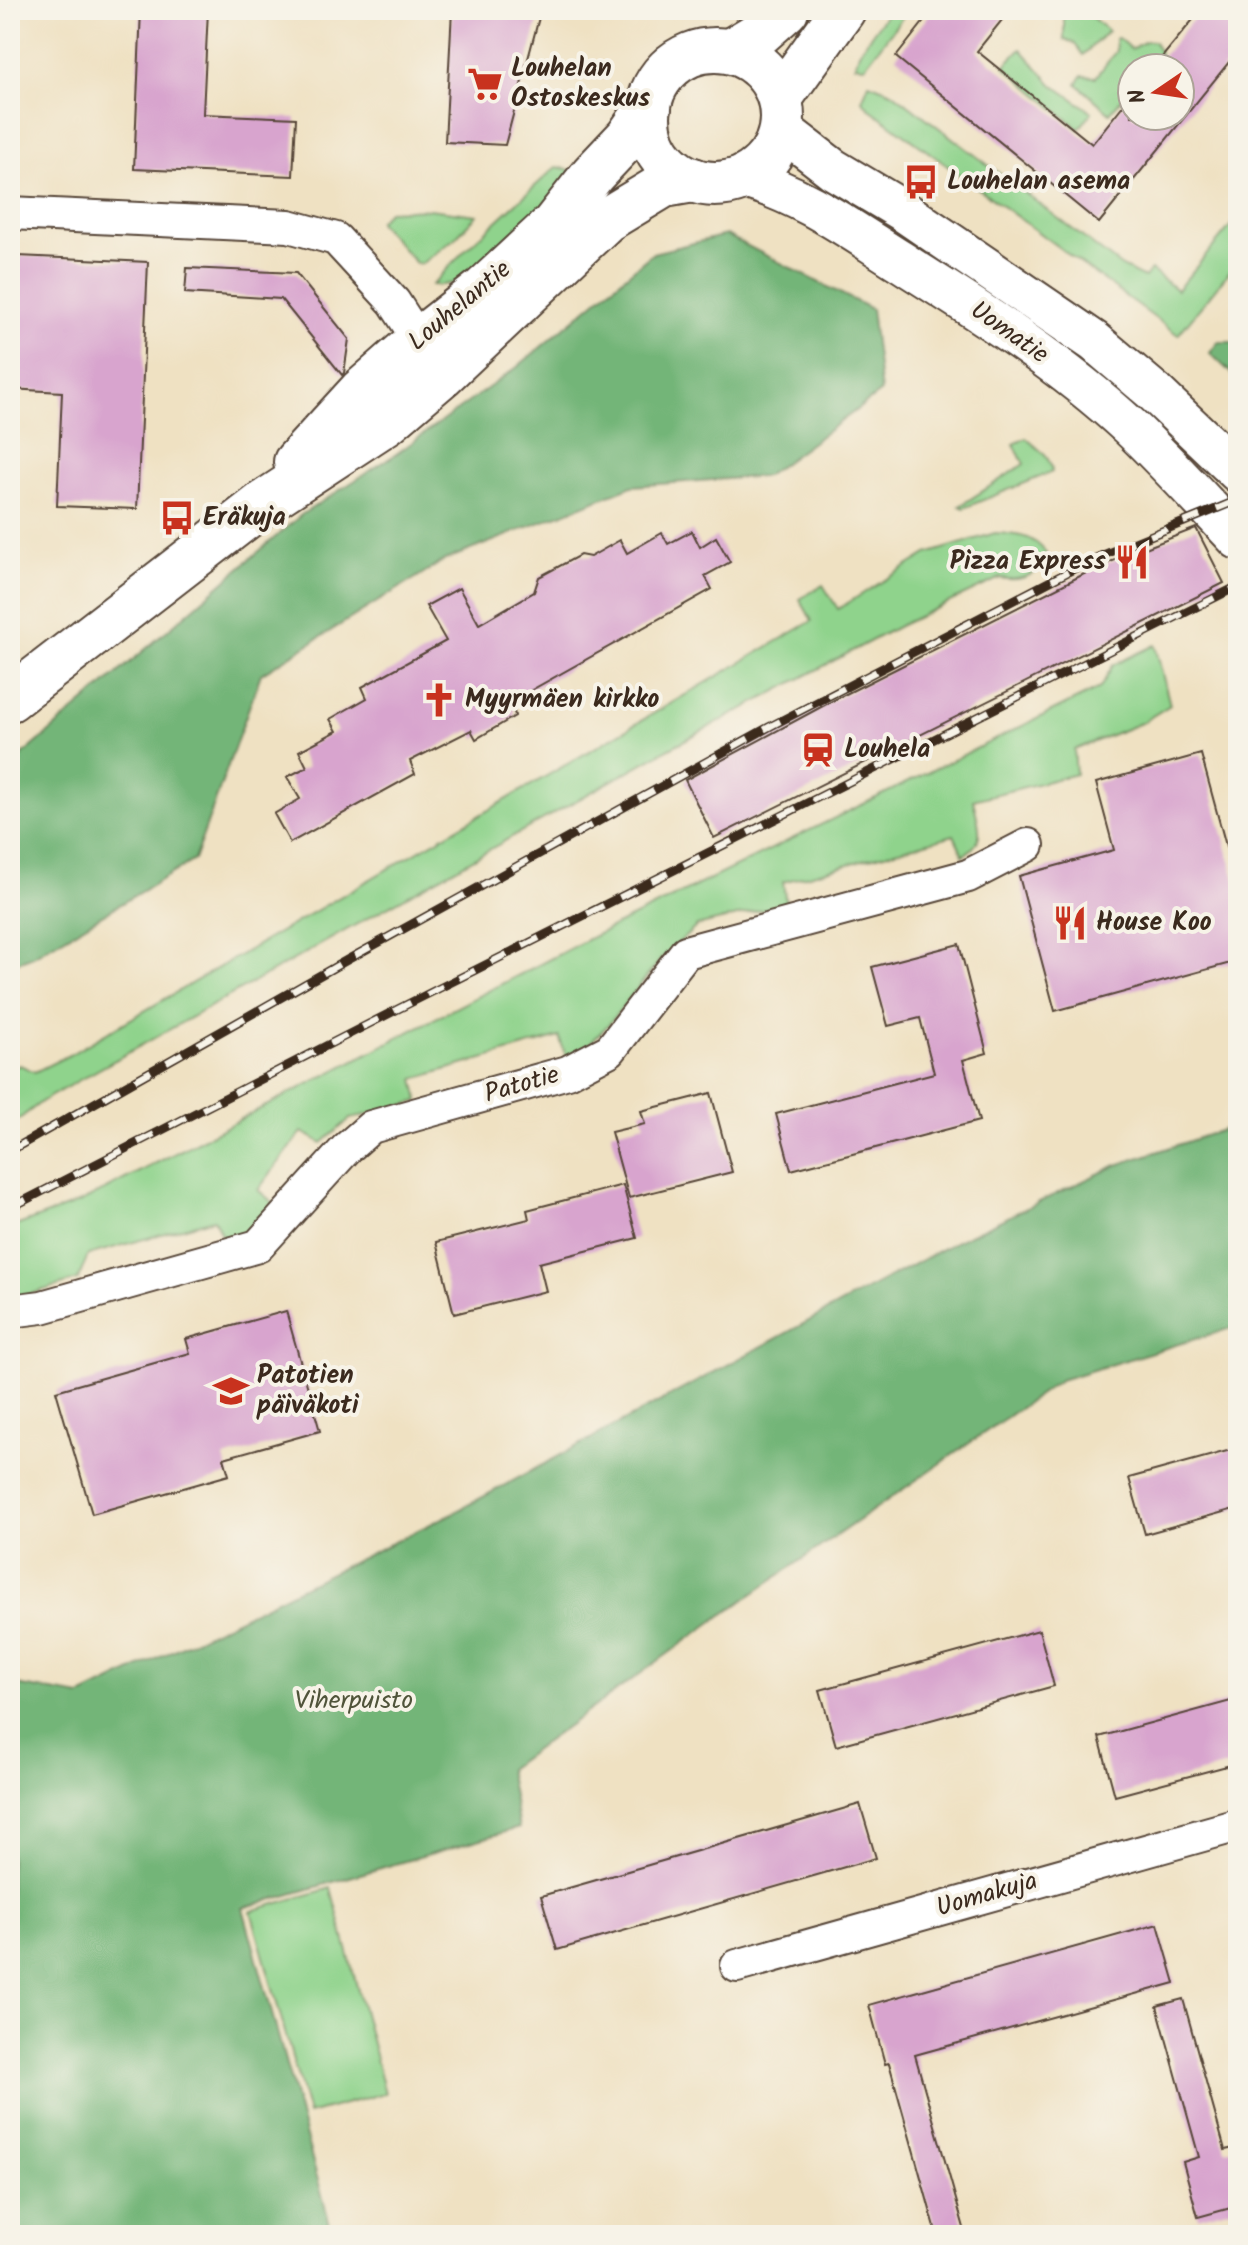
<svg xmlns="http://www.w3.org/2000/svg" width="1248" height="2245" font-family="Kalam,sans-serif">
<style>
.green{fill:#8fd38c;stroke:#657e55;stroke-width:2}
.forest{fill:#73b578;stroke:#57704b;stroke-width:2}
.building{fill:#d8a4ce}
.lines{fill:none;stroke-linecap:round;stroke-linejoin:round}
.minor-casing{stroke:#564537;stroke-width:36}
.tertiary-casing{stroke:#564537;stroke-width:44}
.secondary-casing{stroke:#564537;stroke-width:48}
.minor{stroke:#fff;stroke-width:32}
.tertiary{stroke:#fff;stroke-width:40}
.secondary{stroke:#fff;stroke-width:44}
.rail-casing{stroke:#3b2a1e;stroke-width:9}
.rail{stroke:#f7f3e8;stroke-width:6;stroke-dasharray:18;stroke-linecap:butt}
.labels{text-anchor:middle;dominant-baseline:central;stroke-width:8;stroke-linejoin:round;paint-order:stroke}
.poi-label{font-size:26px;font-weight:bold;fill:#3b2a1e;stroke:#f7f3e8;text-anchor:start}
.street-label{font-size:26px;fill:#3b2a1e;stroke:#f7f3e8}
.park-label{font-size:26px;fill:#50543a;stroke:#f7f3e8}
</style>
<rect width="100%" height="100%" fill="#f7f3e8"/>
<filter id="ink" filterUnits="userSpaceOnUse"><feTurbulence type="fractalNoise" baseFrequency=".0125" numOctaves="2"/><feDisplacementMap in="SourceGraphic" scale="16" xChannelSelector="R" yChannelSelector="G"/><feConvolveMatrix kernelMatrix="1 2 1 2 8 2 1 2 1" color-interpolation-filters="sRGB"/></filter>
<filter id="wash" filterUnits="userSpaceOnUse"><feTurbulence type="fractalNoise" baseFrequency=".006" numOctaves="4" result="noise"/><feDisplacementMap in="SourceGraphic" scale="32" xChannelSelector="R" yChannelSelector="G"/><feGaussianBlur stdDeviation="1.8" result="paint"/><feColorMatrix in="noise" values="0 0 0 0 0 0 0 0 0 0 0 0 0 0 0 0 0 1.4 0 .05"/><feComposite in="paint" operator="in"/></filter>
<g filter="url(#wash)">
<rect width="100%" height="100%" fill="#efe1c2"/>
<g class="green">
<polygon points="889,10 908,10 865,66 855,65 859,52"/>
<polygon points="1076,11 1087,13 1108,31 1083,55 1074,43 1064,39 1064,15"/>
<polygon points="1118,38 1131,49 1146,41 1154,41 1160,53 1148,68 1132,68 1132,87 1110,113 1077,84 1082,76 1096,77 1116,51 1115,39"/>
<polygon points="1021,49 1052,84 1092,112 1079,129 1004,66"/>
<polygon points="869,83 892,92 1122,267 1144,278 1151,270 1177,290 1238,217 1238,261 1178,335 870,109 862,100"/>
<path d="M 556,167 L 568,169 L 572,174 C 539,214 491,289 432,285 L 465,250 Z"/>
<polygon points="429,209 477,215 454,239 421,264 416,263 378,222 388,211"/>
<path d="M 1026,438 C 1036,447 1052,457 1052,472 L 964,508 L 960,506 L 1024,464 L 1014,444 Z"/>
<path d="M 995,533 C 1015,534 1034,535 1046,553 C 1040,576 1021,582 1000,578 L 899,626 L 670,748 L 44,1100 L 10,1126 L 10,1069 L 20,1065 L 35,1072 L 69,1055 L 812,621 L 800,599 L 823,585 L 838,609 L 927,554 Z"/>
<path d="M 1155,645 L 1170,705 L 1141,723 L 1074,750 L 1076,774 L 973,800 C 978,823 988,842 963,855 L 954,835 L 783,882 L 786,904 L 697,926 L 662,958 L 608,1025 L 586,1047 L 566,1056 L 559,1037 L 414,1079 L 419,1101 L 350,1119 L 322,1143 L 302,1132 L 258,1190 L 276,1205 L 259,1228 L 224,1241 L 214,1219 L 88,1255 L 78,1280 L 10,1300 L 10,1228 L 81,1202 L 596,935 L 1100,688 L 1113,665 Z"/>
<polygon points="331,1888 385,2093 308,2114 251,1911"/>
</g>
<g class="forest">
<polygon points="726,235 871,309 881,392 766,476 632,486 445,560 261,674 194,860 33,956 10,965 10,766 301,515 396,454 516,368 653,253"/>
<polygon points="1218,342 1238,342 1238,380 1210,353"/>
<polygon points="1238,1125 1238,1326 1060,1380 715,1620 508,1769 519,1828 243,1908 333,2235 10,2235 10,1684 81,1696 457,1511 955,1242 1117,1165"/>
</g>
<g id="blocks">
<g class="building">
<polygon points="141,10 208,10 203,114 296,118 293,176 134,169"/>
<polygon points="452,10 541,10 505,145 445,142"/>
<polygon points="933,10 1010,10 977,51 1092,144 1132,94 1132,116 1180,116 1180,68 1153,68 1201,10 1238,10 1238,51 1099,223 896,57"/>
<polygon points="18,256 148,262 137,509 57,506 62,392 10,389 10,318 16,319"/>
<polygon points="187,268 296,273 349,339 344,373 342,375 281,299 185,293"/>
<polygon points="1196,528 1224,583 714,838 685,780 836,699 1100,566"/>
<polygon points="692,531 700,547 716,537 730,562 705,576 712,589 512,701 515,716 476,739 471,730 410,761 415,774 290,843 274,814 300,799 287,777 307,767 299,751 337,731 330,719 367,698 362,687 446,641 426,606 459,588 479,624 534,592 539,577 580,555 590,557 620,540 627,553 662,533 668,544"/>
<polygon points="1201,754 1238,890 1238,961 1055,1011 1019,876 1114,850 1096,783"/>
<polygon points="959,944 987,1053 963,1060 979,1121 791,1170 776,1114 934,1073 920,1018 888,1026 872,967"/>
<polygon points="711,1093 732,1172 629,1198 611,1132 645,1124 641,1111"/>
<polygon points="623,1185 637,1238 539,1263 546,1291 454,1314 436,1242 529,1219 527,1210"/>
<polygon points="286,1311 320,1431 224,1458 229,1475 92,1514 56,1391 190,1353 186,1339"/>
<polygon points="1238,1448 1238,1508 1145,1534 1129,1478"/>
<polygon points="1039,1630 1054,1686 836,1746 820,1690"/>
<polygon points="1238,1699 1238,1763 1115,1796 1099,1737"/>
<polygon points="860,1804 876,1858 557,1950 541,1896"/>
<polygon points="1158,1924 1175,1983 915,2055 966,2235 937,2235 889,2063 885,2064 869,2005"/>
<polygon points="1183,1999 1225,2150 1238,2147 1238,2206 1198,2217 1183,2162 1199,2157 1157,2006"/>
</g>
</g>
</g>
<g filter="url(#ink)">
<use href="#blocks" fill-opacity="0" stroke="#564537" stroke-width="2"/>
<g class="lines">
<g class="minor-casing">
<g id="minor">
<polyline points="10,213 289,226 336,239 394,302 429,356"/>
<polyline points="10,1311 42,1307 258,1246 346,1149 371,1127 568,1072 610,1050 686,952 968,876 1028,845"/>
<polyline points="737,1966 1238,1825"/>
</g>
</g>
<g class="tertiary-casing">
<g id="tertiary">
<polyline points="781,129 833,169 900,209 1095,342 1153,391 1238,472"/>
<path d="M 743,178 C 800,193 848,228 897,259 C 977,310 1059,361 1129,426 C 1167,462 1202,501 1238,539"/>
</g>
</g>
<g class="secondary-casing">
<g id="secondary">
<circle cx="715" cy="117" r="67"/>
<polyline points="730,51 760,33 786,10"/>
<polyline points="780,98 843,10"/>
<polyline points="296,462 361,391 419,340 484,289 553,225 593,174 628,137 649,107"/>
<polyline points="10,699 265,502 387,422 442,375 606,220 664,185 693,180"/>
</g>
</g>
<use href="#minor" class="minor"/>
<use href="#tertiary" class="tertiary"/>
<use href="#secondary" class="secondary"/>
<g class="rail-casing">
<g id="rail">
<polyline points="10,1151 347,960 769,727 1091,560 1238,500"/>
<polyline points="10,1208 398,1009 1238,586"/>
</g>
</g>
<use href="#rail" class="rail"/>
</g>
</g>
<defs>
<g id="supermarket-bare" transform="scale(2.76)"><path d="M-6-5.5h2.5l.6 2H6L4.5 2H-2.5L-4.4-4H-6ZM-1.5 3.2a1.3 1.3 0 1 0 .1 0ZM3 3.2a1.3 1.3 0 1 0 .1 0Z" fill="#c8321e" stroke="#f7f3e8" stroke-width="2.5" paint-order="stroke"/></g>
<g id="bus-bare" transform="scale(2.76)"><path d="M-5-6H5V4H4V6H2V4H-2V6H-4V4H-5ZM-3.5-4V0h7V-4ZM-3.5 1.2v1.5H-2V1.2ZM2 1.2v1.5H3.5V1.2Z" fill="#c8321e" stroke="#f7f3e8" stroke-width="2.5" paint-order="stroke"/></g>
<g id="restaurant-bare" transform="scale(2.76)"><path d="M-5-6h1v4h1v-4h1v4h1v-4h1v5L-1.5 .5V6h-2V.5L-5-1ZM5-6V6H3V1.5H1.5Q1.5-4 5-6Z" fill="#c8321e" stroke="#f7f3e8" stroke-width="2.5" paint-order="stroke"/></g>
<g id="church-bare" transform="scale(2.76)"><path d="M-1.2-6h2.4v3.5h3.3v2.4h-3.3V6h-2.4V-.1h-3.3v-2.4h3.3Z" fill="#c8321e" stroke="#f7f3e8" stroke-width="2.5" paint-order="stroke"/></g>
<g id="station-bare" transform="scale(2.76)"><path d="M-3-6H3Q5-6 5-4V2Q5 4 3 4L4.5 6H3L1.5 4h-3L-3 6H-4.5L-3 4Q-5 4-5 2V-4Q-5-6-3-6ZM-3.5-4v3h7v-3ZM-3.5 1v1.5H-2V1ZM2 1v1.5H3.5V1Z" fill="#c8321e" stroke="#f7f3e8" stroke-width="2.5" paint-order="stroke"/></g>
<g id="school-bare" transform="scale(2.76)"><path d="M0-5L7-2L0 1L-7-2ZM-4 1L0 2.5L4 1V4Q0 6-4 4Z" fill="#c8321e" stroke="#f7f3e8" stroke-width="2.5" paint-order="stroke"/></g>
</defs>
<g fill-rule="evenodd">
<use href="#supermarket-bare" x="485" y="84"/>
<use href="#bus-bare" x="921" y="182"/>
<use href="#bus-bare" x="177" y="518"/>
<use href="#restaurant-bare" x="1132" y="562"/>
<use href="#church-bare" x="439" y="700"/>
<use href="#station-bare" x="818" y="750"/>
<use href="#restaurant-bare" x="1070" y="923"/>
<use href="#school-bare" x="231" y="1391"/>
</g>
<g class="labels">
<g class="poi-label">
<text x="511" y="69">Louhelan<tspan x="511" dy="30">Ostoskeskus</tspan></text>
<text x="947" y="182">Louhelan asema</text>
<text x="203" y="518">Eräkuja</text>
<text x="1106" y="562" text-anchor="end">Pizza Express</text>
<text x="465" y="700">Myyrmäen kirkko</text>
<text x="844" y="750">Louhela</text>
<text x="1096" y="923">House Koo</text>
<text x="257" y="1376">Patotien<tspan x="257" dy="30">päiväkoti</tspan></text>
</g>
<g class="street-label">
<text transform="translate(460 306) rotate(-40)">Louhelantie</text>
<text transform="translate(1009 333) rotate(35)">Uomatie</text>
<text transform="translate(522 1085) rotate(-16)">Patotie</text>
<text transform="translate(987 1895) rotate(-16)">Uomakuja</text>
</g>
<g class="park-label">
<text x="354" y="1701">Viherpuisto</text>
</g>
</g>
<rect width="1248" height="2245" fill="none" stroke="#f7f3e8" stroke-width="40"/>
<g transform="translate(1156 92) rotate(257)"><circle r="38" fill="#f7f3e8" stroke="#aca397" stroke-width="2"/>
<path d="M0-6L14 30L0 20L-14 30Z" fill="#c8321e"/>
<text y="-12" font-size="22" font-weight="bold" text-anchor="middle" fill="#3b2a1e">N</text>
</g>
</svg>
